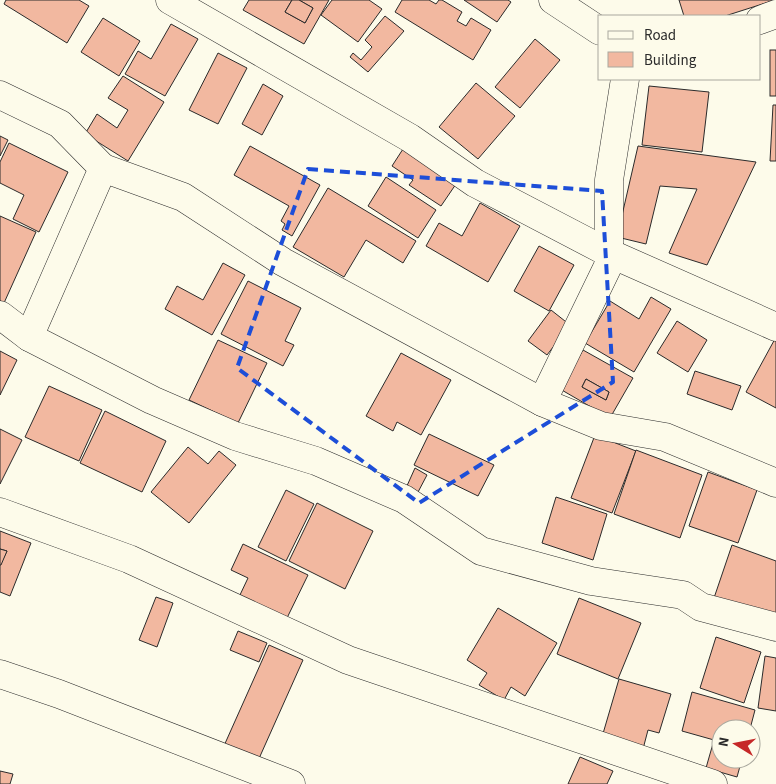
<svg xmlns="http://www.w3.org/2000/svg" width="776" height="784" font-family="'Source Sans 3',sans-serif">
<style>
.building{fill:#f2b8a0;stroke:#2b2b2b;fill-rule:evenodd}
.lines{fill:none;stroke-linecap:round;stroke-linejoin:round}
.minor-casing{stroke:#2b2b2b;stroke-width:29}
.minor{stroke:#fdfbea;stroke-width:28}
.marked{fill:none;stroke:#1d4ed8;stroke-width:4;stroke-dasharray:10 6;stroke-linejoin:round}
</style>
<rect width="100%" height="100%" fill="#fdfbea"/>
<g class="building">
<polygon points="6,0 79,0 89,6 67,43 4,4"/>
<polygon points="249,0 292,0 285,12 305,23 313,8 299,0 329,0 304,44 243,10"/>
<polygon points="292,0 299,0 313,8 305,23 285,12"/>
<polygon points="332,0 369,0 382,9 358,42 321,15"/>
<polygon points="402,0 429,0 436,4 439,0 442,0 462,12 457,21 466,26 471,18 491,30 473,60 395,12"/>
<polygon points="464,0 508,0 511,2 497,22"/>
<polygon points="679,0 775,0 725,16 684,16"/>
<polygon points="385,16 404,31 368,72 350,57 353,53 361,60 372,47 365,40"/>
<polygon points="103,18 140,41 119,76 81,52"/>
<polygon points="171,24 198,39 165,96 125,74 138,51 151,59"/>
<polygon points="535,39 560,60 520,108 495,87"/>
<rect x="770" y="50" width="6" height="46"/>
<polygon points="218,53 247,68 218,124 189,110"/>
<polygon points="123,76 164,102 128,161 85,134 97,114 117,128 128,110 108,98"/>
<polygon points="476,83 515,116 478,159 439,127"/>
<polygon points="263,84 283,96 262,135 242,124"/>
<polygon points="649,86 709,92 702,152 642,145"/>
<polygon points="773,105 776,105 776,161 770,161"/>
<polygon points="0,136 8,140 0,156"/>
<polygon points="9,143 68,172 39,232 13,219 24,195 0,183 0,162"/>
<polygon points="250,146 320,185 292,236 282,230 285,224 281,221 289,206 234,175"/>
<polygon points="638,146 756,162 707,265 669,253 697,189 660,186 646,244 617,237"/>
<polygon points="403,149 456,184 441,206 409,185 413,180 392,166"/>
<polygon points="386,177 436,210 418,238 368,206"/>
<polygon points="328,188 416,241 403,263 366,240 344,277 293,247"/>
<polygon points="480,203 520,226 488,282 426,246 439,223 462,236"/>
<polygon points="0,216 36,232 4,303 0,301"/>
<polygon points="539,246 574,265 549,311 514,291"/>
<polygon points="223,263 245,275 212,335 165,309 177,286 203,300"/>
<polygon points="248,281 301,308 285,341 294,345 283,366 221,334"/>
<polygon points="651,297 671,309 634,372 585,343 610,301 639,319"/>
<polygon points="551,310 570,325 547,355 528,341"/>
<polygon points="677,321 707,340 688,372 657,353"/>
<polygon points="776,337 776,408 746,392"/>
<polygon points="218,340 267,363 238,423 189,400"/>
<path d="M 583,350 L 633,378 L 610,418 L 560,389 ZM 586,379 L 609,392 L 606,400 L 582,387 Z"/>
<polygon points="0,351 17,360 0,395"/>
<polygon points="401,353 451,380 421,435 397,422 393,431 366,416"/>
<polygon points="695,371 741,386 732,410 687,394"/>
<polygon points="586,379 609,392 606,400 582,387"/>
<polygon points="49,386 102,410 79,461 25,437"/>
<polygon points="105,411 166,441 142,492 80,463"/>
<polygon points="0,429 22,440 0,484"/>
<polygon points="429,434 494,465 478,496 414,465"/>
<polygon points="595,435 636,451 612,513 571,498"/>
<polygon points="188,447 208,464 219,451 236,465 189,523 151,492"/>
<polygon points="636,450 702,475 680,538 614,514"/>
<polygon points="415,468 427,475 417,494 406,488"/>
<polygon points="708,472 757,490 738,543 689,526"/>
<polygon points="286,490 314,504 286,561 258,547"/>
<polygon points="556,497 607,514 593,560 542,543"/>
<polygon points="317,503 373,531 345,589 289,561"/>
<polygon points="0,531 31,543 10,596 0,592 0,565 7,551 0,549"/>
<polygon points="243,544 308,575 286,620 239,597 248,578 231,570"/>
<polygon points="732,545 776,561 776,619 714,598"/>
<polygon points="0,549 7,551 1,565 0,565"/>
<polygon points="156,597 173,603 157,647 139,640"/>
<polygon points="579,598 641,623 618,679 557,654"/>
<polygon points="498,608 557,643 525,696 511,687 504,700 479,685 487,673 467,660"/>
<polygon points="238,631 267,643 259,662 230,650"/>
<polygon points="716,637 761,652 744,703 700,688"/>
<polygon points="269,645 303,660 257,763 223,748"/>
<polygon points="765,656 776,658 776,711 758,708"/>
<polygon points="619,679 671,694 659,733 648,730 643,749 602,737"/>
<polygon points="692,692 755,710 750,729 721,729 721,759 742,759 737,777 706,768 714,740 682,731"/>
<polygon points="580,757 613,771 607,784 568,784"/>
<polygon points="0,771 13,774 10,784 0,784"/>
</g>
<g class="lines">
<g class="minor-casing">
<g id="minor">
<polyline points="170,0 410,138 475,183 609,253 776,327"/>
<polyline points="553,0 600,31"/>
<polyline points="760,20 776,14"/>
<polyline points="0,95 60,124 103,168 29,337"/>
<polyline points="103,168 183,197 283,262 542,402 601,426 665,437 776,483"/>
<polyline points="0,315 29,337 152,400 235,436 316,461 404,499 481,551 591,581 683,595 701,607 776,627"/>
<polyline points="542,402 609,264 609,180 625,79"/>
<polyline points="0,512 129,559 348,660 713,784"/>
<polyline points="0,674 59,694 291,784"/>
</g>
</g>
<use href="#minor" class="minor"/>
</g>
<path class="marked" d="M 308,169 L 602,191 L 613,382 L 419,503 L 237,368 Z"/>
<rect x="598" y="15" width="162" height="65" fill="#fdfbea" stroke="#a9a89e"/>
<rect x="608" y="31" width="25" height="8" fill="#fdfbea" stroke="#a9a89e"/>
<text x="644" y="40" font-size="15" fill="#2b2b2b">Road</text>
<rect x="608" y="52" width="25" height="15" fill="#f2b8a0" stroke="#a9a89e"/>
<text x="644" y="65" font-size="15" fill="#2b2b2b">Building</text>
<g transform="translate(736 744) rotate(280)"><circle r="24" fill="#fdfbea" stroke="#a9a89e"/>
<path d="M0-4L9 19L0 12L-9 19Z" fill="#c62828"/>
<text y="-8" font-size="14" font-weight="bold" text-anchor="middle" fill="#2b2b2b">N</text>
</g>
</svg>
